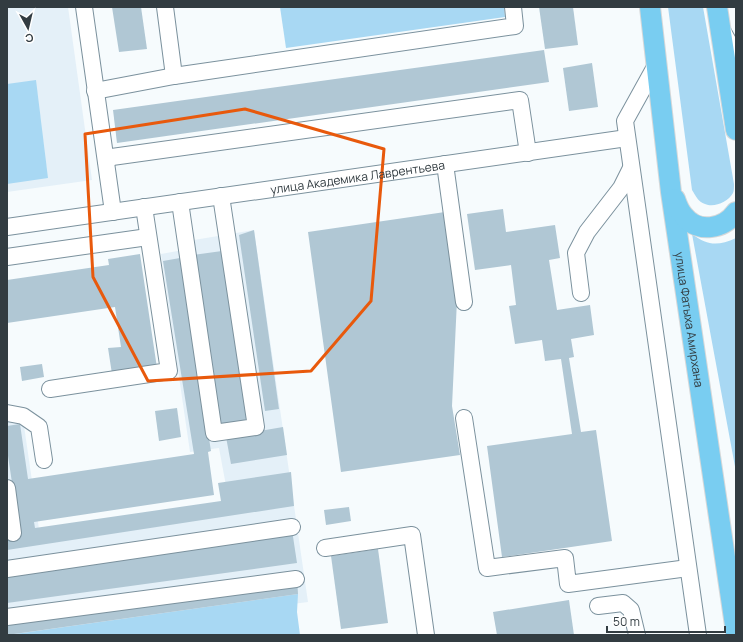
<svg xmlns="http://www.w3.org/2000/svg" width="743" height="642" font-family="Manrope,sans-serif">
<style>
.built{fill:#e4f0f8}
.green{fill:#a8d8f3}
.building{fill:#b0c7d4}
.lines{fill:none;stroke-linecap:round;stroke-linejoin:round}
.minor-casing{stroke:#7b919d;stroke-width:18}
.major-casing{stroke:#d6d8d9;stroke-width:22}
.minor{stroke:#fff;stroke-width:16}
.major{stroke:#79cdf1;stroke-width:20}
.marked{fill:none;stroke:#e8590c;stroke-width:3;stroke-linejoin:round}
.labels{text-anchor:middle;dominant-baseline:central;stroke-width:3;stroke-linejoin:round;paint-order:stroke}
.street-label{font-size:12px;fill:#323c41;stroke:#fff}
</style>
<rect width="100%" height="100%" fill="#f6fbfd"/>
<g class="built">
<polygon points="7,7 68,7 92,180 7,192"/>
<polygon points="254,230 308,602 56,635 7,635 7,532 15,530 7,478 7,414 22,412 39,529 229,502 219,448 190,452 161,254 183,250 182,242"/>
</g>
<g class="green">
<polygon points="280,7 504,7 505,17 286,48"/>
<path d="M 668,7 L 703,7 L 734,184 C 734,187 734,191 733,193 C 728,202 714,208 705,204 C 698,202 696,196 692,190 Z"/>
<polygon points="36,80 48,178 7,184 7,84"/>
<path d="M 692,234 C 708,246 718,246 736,238 L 736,472 Z"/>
<polygon points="298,594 297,612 300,635 8,635"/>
</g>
<g class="building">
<polygon points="112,7 141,7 147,49 119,52"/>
<polygon points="539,7 573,7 578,45 545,49"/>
<polygon points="544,50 549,82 117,143 113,110"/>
<polygon points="592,63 598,107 569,111 563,68"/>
<polygon points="503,209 506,232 555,225 560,258 549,260 557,310 590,305 594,335 571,339 574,357 569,358 581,432 596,430 612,541 502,557 487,446 572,434 561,359 545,361 542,340 515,344 509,306 516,305 511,265 475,270 467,214"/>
<polygon points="445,212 457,300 452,406 460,455 341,472 308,232"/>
<polygon points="254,230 279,409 265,411 239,235"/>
<polygon points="222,251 249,420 219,425 193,255"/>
<polygon points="140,254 157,368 112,374 108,348 121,347 115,307 7,323 7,280 109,265 108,259"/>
<polygon points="180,258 211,451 208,452 214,495 34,522 35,528 221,501 218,483 291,472 294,506 7,550 7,532 19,530 7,449 7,426 20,424 28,479 194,454 163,261"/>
<polygon points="42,364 44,377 22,381 20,367"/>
<polygon points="177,408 181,437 159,441 155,411"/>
<polygon points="283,427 287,455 231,464 226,437"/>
<polygon points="349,507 351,521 326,525 324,510"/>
<polygon points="292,530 297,563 7,603 7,570"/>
<polygon points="378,549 388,623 341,629 331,556"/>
<polygon points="297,579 298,594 7,635 7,619"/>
<polygon points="569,600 574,635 497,635 493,612"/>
</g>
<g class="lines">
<g class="minor-casing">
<g id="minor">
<polyline points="84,7 113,212"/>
<polyline points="165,7 174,76"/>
<polyline points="723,32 736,55"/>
<polyline points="656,65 625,121 698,635"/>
<polyline points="95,91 174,76 515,26 513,7"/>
<polyline points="106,161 112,157 520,100 528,153"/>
<polyline points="445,164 464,302"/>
<polyline points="180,202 214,433 256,427 221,196"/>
<path id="s1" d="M 7,227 L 627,138"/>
<polyline points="7,257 148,237"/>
<polyline points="581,293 576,253 587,232 621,188 631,168"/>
<polyline points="50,389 169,371 144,207"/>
<polyline points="7,413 23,416 39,427 44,460"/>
<polyline points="464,418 487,568 565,558 568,584 688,568"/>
<polyline points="7,488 13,533"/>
<polyline points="325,548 412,535 426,635"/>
<polyline points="7,569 292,527"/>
<polyline points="598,606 623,603 631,610 637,635"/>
<polyline points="7,617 296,579"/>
</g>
</g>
<g class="major-casing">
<g id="major">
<path id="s2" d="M 650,7 L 671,192 L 736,632"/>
<polyline points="717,7 736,130"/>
<path d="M 675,199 C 677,205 680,212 684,216 C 698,234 724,229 736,212"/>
</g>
</g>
<use href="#minor" class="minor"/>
<use href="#major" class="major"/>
</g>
<path class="marked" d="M 245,109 L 384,149 L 371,301 L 311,371 L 148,381 L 93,277 L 85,134 Z"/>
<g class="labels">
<g class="street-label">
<text stroke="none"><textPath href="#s1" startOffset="354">улица Академика Лаврентьева</textPath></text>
<text stroke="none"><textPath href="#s2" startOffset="315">улица Фатыха Амирхана</textPath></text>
</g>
</g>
<rect width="743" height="642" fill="none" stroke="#323c41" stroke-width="16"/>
<g transform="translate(28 28) rotate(172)" stroke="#ffffff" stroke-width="3" paint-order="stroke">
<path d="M0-3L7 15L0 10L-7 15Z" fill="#323c41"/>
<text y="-6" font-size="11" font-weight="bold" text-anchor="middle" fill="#323c41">С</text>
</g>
<path d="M607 626v6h118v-6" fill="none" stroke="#323c41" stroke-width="2"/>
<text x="613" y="626" font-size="12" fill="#323c41" stroke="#ffffff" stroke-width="3" paint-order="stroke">50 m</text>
</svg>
